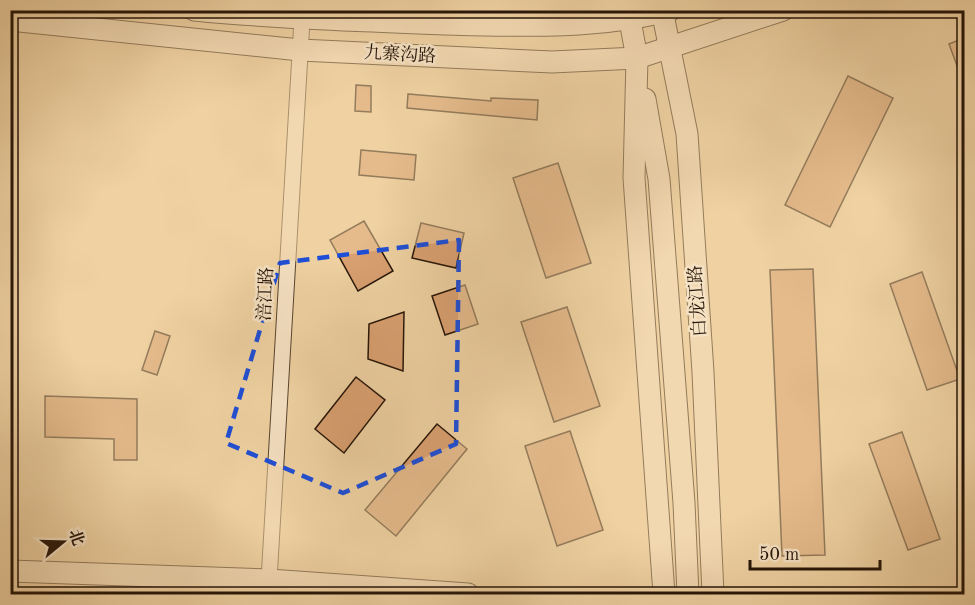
<svg xmlns="http://www.w3.org/2000/svg" width="975" height="605" font-family="'Old Standard TT','Noto Serif SC',serif">
<style>
.building{fill:#d9a071;stroke:#261508;stroke-width:1.5}
.lines{fill:none;stroke-linecap:round;stroke-linejoin:round}
.street-casing{stroke:#58442e;stroke-width:17}
.secondary-casing{stroke:#261508;stroke-width:23}
.street{stroke:#f5e1c3;stroke-width:15}
.secondary{stroke:#f5e1c3;stroke-width:21}
.marked{fill:none;stroke:#1d4ed8;stroke-width:4.5;stroke-dasharray:12 8;stroke-linejoin:round}
.labels{text-anchor:middle;dominant-baseline:central;stroke-width:5;stroke-linejoin:round;paint-order:stroke}
.street-label{font-size:18px;fill:#261508;stroke:#f5e1c3}
</style>
<rect width="100%" height="100%" fill="#efd1a2"/>
<filter id="stains"><feTurbulence type="fractalNoise" baseFrequency=".00333" numOctaves="4"/><feColorMatrix values="0 0 0 0 .2 0 0 0 0 .09 0 0 0 0 .02 0 0 0 .5 -.17"/></filter>
<radialGradient id="worn" r=".72"><stop offset=".6" stop-color="#630" stop-opacity="0"/><stop offset="1" stop-color="#630" stop-opacity=".3"/></radialGradient>
<g class="building">
<polygon points="964,38 964,82 963,82 949,44"/>
<polygon points="848,76 893,98 830,227 785,205"/>
<polygon points="356,85 371,86 371,112 355,111"/>
<polygon points="408,94 491,101 491,98 538,100 537,120 407,108"/>
<polygon points="361,150 416,155 414,180 359,175"/>
<polygon points="558,163 591,263 546,278 513,178"/>
<polygon points="364,221 393,271 358,291 330,240"/>
<polygon points="421,223 464,233 456,268 412,258"/>
<polygon points="813,269 825,555 782,556 770,270"/>
<polygon points="922,272 960,379 927,390 890,284"/>
<polygon points="465,285 478,324 445,335 432,296"/>
<polygon points="567,307 600,406 554,422 521,322"/>
<polygon points="404,312 403,371 368,359 369,324"/>
<polygon points="155,331 170,336 157,375 142,370"/>
<polygon points="356,377 385,400 344,453 315,429"/>
<polygon points="45,396 137,399 137,460 114,460 114,439 45,437"/>
<polygon points="437,424 467,449 396,536 365,510"/>
<polygon points="570,431 603,530 557,546 525,446"/>
<polygon points="902,432 940,539 908,550 869,444"/>
</g>
<g class="lines">
<g class="street-casing">
<polyline id="street" points="269,580 302,20 300,10"/>
</g>
<g class="secondary-casing">
<g id="secondary">
<path d="M 194,10 C 278,18 361,21 445,24 C 521,26 597,29 671,10"/>
<polyline points="628,10 637,58 634,178 664,594"/>
<polyline points="662,10 687,134 703,372 713,594"/>
<polyline points="10,20 300,50 552,62 637,58 783,10"/>
<polyline points="645,99 659,179 684,503 688,594"/>
<polyline points="10,571 269,580 468,594"/>
</g>
</g>
<use href="#street" class="street"/>
<use href="#secondary" class="secondary"/>
</g>
<path d="M0 0H975V605H0ZM 459,240 L 456,444 L 343,493 L 226,443 L 280,263 Z" fill="#efd1a2" fill-opacity=".55" fill-rule="evenodd"/>
<path class="marked" d="M 459,240 L 456,444 L 343,493 L 226,443 L 280,263 Z"/>
<g class="labels">
<g class="street-label">
<text transform="translate(400 55) rotate(3)">九寨沟路</text>
<text transform="translate(266 294) rotate(-87)">涪江路</text>
<text transform="translate(698 301) rotate(-94)">白龙江路</text>
</g>
</g>
<rect width="975" height="605" fill="none" stroke="#efd1a2" stroke-width="36"/>
<rect x="12" y="12" width="951" height="581" fill="none" stroke="#261508" stroke-width="3"/>
<rect x="18" y="18" width="939" height="569" fill="none" stroke="#261508" stroke-width="1.5"/>
<g transform="translate(63 542) rotate(71)" stroke="#f5e1c3" stroke-width="4.5" paint-order="stroke">
<path d="M0-4.5L10 22L0 15L-10 22Z" fill="#261508"/>
<text y="-9" font-size="16" font-weight="bold" text-anchor="middle" fill="#261508">北</text>
</g>
<path d="M750 560v9h130v-9" fill="none" stroke="#261508" stroke-width="3"/>
<text x="759" y="560" font-size="18" fill="#261508" stroke="#f5e1c3" stroke-width="4.5" paint-order="stroke">50 m</text>
<rect width="100%" height="100%" filter="url(#stains)"/>
<rect width="100%" height="100%" fill="url(#worn)"/>
</svg>
